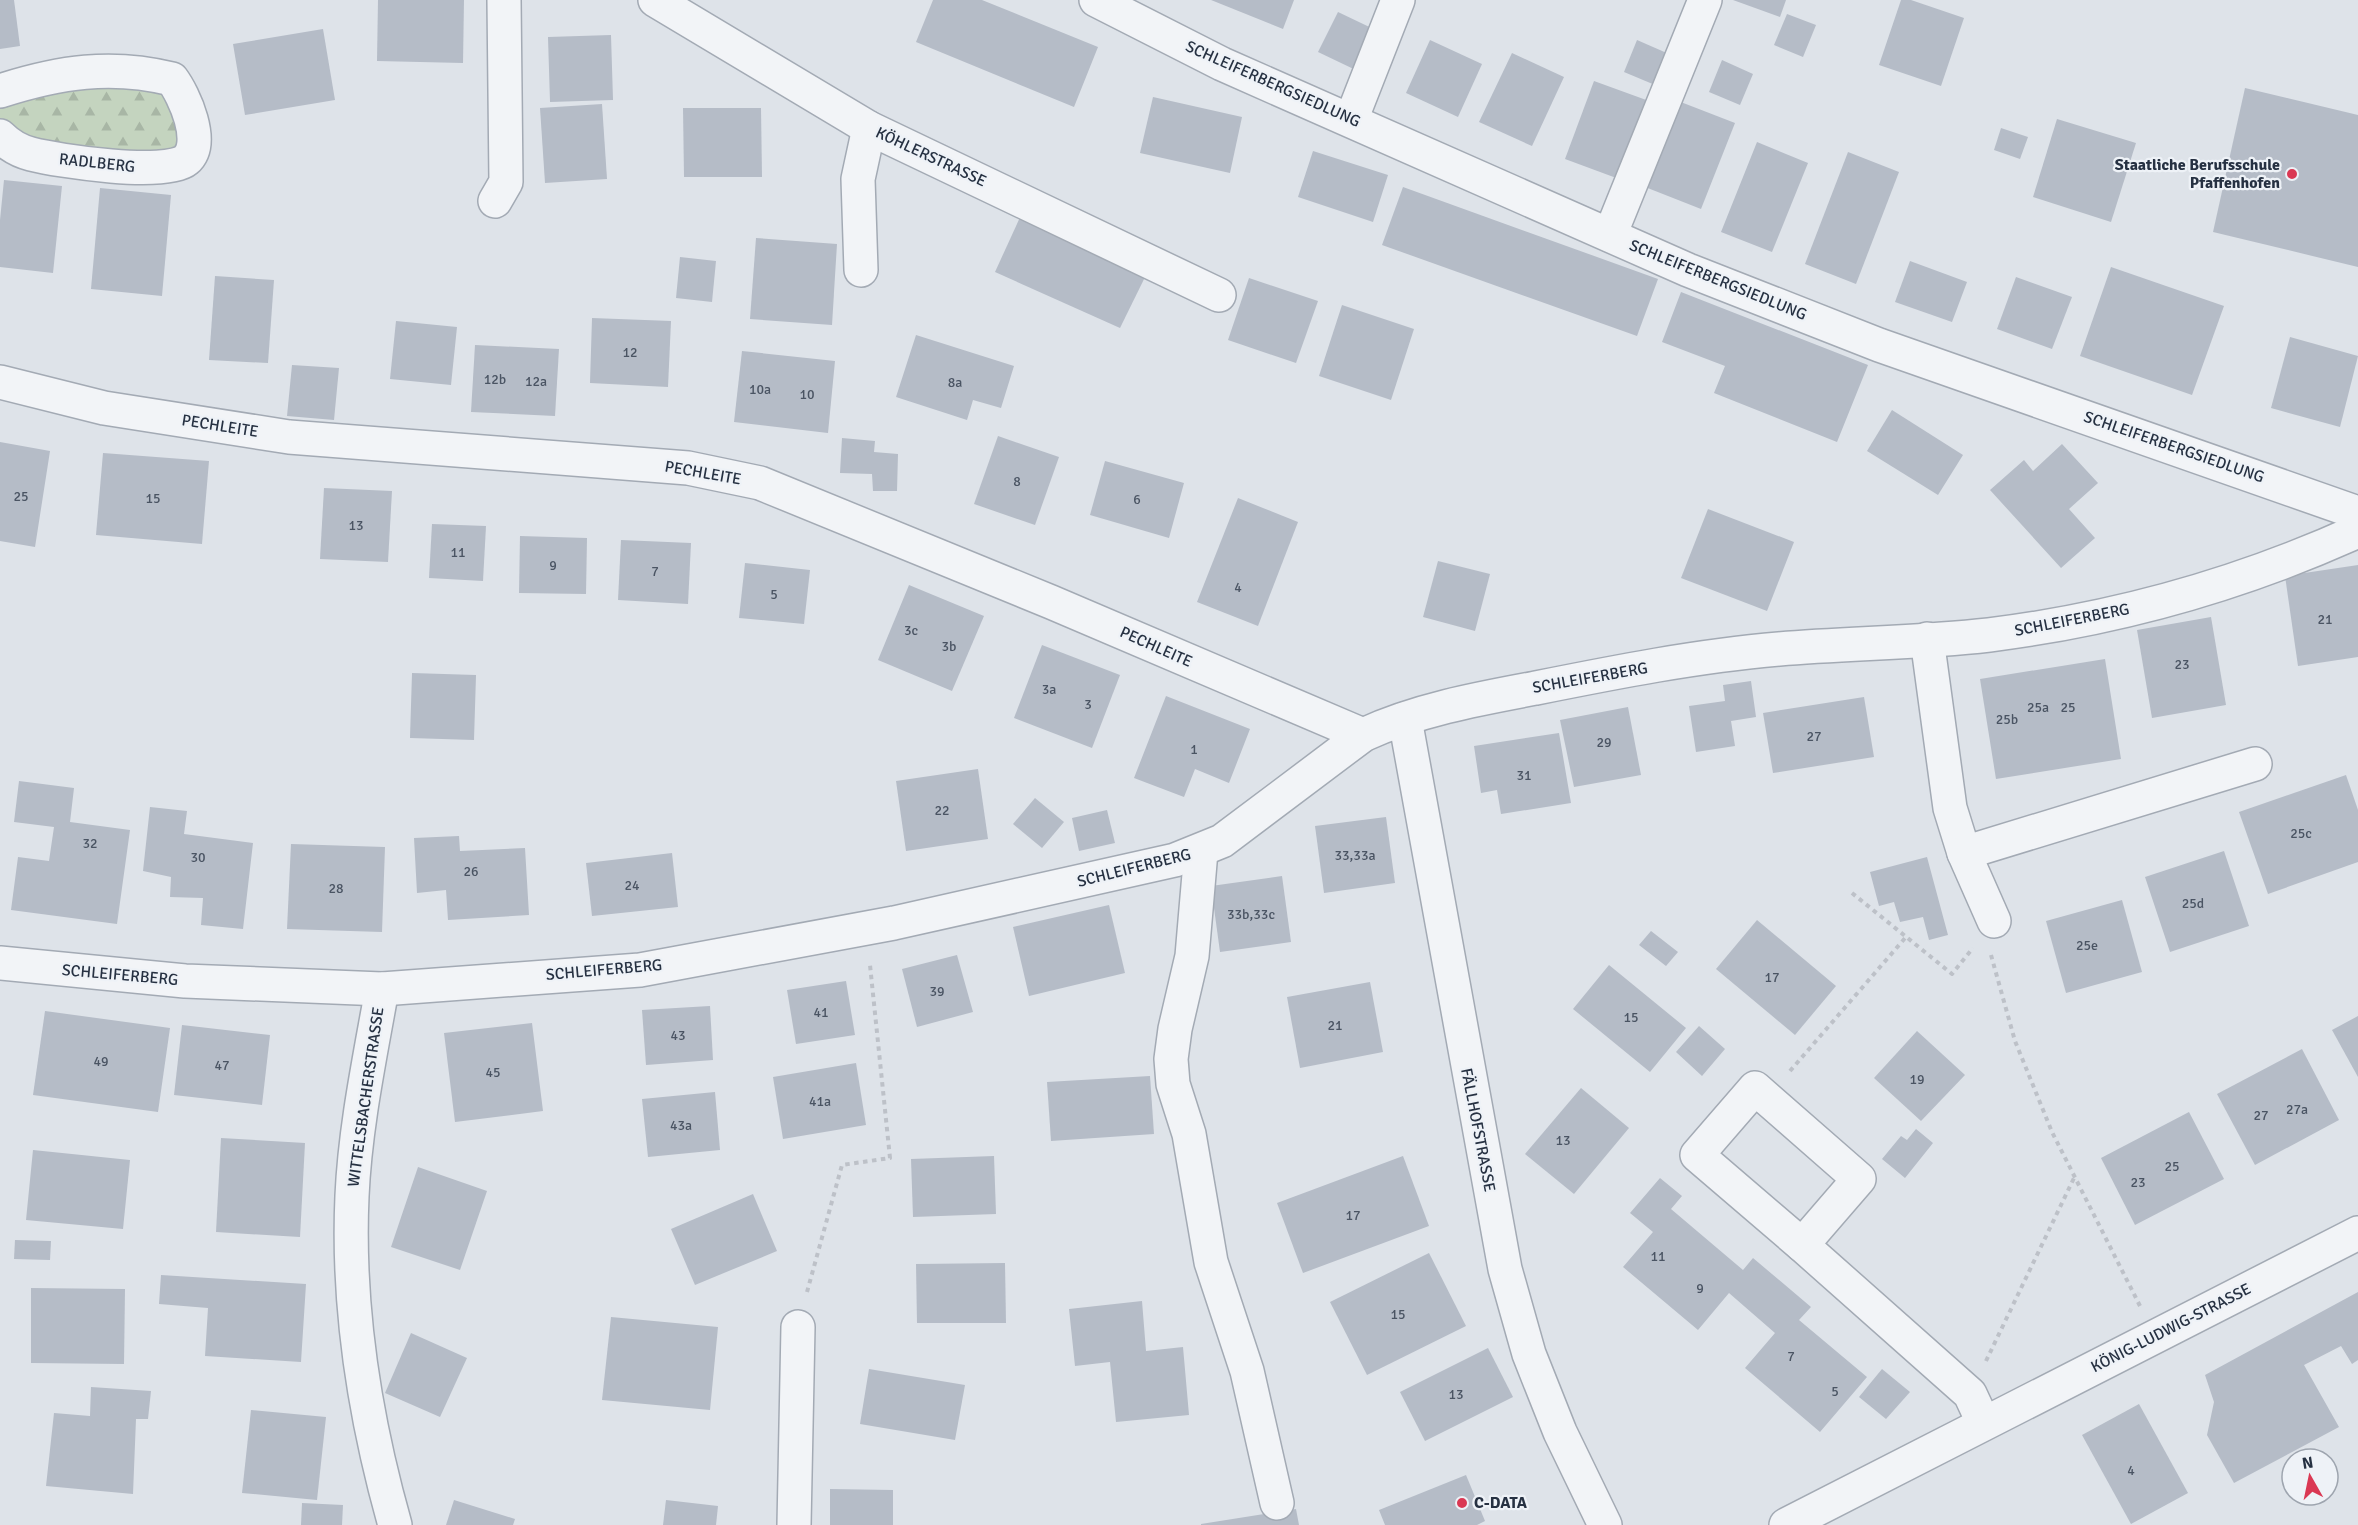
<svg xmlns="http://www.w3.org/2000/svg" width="2358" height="1525" font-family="Signika,sans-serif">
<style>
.forest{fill:url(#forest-firs)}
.building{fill:#b5bcc7}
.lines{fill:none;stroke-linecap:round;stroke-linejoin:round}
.minor-casing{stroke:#a3aab4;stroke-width:36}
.path{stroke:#bdc1c8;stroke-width:4;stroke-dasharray:4.5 4.5;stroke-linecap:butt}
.minor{stroke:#f2f4f7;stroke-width:33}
.poi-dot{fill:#da3853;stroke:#eef2f7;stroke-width:2}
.labels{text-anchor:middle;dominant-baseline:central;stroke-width:4.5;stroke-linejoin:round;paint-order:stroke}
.number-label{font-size:14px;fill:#4a5463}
.street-label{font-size:16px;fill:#263142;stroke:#eef2f7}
.poi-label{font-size:16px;font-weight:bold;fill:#263142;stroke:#eef2f7;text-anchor:end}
</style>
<defs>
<pattern id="forest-firs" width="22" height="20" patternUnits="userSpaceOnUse" patternTransform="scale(1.5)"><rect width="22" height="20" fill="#c4d4bf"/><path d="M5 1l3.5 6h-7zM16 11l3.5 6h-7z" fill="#a8b6a5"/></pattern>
</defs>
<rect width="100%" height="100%" fill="#dee3e9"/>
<polygon class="forest" points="172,79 185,161 0,136 0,91"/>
<g class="building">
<polygon points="0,0 14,0 20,46 0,49"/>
<polygon points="378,0 464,0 463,63 377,61"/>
<polygon points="933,0 982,0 1098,47 1074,107 916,42"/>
<polygon points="1211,0 1294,0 1283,29"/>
<polygon points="1733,0 1786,0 1780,17"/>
<polygon points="1901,0 1911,0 1964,18 1941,86 1879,65"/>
<polygon points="1338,12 1382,33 1362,73 1318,52"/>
<polygon points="1787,14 1816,25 1803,57 1774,45"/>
<polygon points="323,29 335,100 245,115 233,44"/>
<polygon points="611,35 613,100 550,102 548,37"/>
<polygon points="1430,40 1482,64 1458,117 1406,93"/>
<polygon points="1637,40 1669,54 1655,85 1624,72"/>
<polygon points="1512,53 1564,77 1532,146 1479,122"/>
<polygon points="1722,60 1753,74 1740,105 1709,92"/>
<polygon points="1594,81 1649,101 1619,179 1565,159"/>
<polygon points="2245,88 2358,115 2358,267 2213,232"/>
<polygon points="1153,97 1242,117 1230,173 1140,153"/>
<polygon points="1673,99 1735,123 1701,209 1640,185"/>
<polygon points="602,104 607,179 545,183 540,108"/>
<polygon points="683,108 761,108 762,177 684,177"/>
<polygon points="2057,119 2136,143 2111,222 2033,197"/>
<polygon points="2001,128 2028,137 2020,159 1994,150"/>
<polygon points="1757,142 1808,163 1772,252 1721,232"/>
<polygon points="1313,151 1388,175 1373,222 1298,197"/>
<polygon points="1848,152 1899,172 1856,284 1805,264"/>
<polygon points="4,180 62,186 53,273 0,267 0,220"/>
<polygon points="1403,187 1658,279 1637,336 1382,245"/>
<polygon points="100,188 171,195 162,296 91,289"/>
<polygon points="1022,213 1148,271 1120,328 995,272"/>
<polygon points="756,238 837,244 832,325 750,319"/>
<polygon points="680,257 716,261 712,302 676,298"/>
<polygon points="1910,261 1967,282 1952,322 1895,302"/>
<polygon points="2111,267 2224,306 2192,395 2080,356"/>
<polygon points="215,276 274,280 268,363 209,360"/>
<polygon points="2016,277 2072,297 2052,349 1997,329"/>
<polygon points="1249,278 1318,301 1296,363 1228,340"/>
<polygon points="1681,292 1868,365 1837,442 1714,393 1725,366 1662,342"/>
<polygon points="1342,305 1414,329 1391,400 1319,376"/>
<polygon points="592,318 671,321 668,387 590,383"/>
<polygon points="396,321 457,327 451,385 390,379"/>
<polygon points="916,335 1014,366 1001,408 973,400 967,420 896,397"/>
<polygon points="2290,337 2358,356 2340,427 2271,408"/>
<polygon points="475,345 559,349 555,416 471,412"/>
<polygon points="742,351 835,361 828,433 734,422"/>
<polygon points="292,365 339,368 334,420 287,416"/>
<polygon points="1892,410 1963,455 1938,495 1867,451"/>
<polygon points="998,436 1059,457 1035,525 974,504"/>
<polygon points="842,438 875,441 874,452 898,454 897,491 873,491 872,474 840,473"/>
<polygon points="0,442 50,451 35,547 0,541"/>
<polygon points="2062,444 2098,483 2069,509 2095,538 2061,568 1990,490 2024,460 2033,471"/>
<polygon points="103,453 209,461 202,544 96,535"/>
<polygon points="1105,461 1184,483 1169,538 1090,515"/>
<polygon points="324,488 392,491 388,562 320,559"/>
<polygon points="1238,498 1298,522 1258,626 1197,602"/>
<polygon points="1708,509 1794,542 1767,611 1681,578"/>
<polygon points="432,524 486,526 483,581 429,578"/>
<polygon points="520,536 587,538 586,594 519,593"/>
<polygon points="621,540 691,543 688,604 618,600"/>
<polygon points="1438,561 1490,574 1475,631 1423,617"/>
<polygon points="745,563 810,570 804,624 739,618"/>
<polygon points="2358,565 2358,657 2298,666 2285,576"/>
<polygon points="909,585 984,616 952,691 878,660"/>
<polygon points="2211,617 2226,705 2152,718 2137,630"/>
<polygon points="1042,645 1120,675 1092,748 1014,718"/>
<polygon points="2105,659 2121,759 1996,779 1980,679"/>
<polygon points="412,673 476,675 474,740 410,738"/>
<polygon points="1751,681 1756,717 1731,721 1735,746 1696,752 1689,706 1725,701 1723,685"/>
<polygon points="1166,696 1250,729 1229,783 1195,769 1184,797 1134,778"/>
<polygon points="1864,697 1874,757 1773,773 1763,713"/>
<polygon points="1628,707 1641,775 1574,787 1560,720"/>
<polygon points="1559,733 1571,803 1501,814 1497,790 1481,793 1474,746"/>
<polygon points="978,769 988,839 906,851 896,781"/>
<polygon points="2346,775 2358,810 2358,862 2268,894 2239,812"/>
<polygon points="19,781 74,788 70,822 130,830 117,924 11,910 18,857 49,861 54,827 14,822"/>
<polygon points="1035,798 1064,822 1042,848 1013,824"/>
<polygon points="150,807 187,811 184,834 253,843 243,929 201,925 203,898 170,897 171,877 143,871"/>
<polygon points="1107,810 1115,843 1079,851 1072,818"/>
<polygon points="1386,817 1395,883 1324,893 1315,826"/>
<polygon points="459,836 460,851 525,848 529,915 448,920 446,890 417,893 414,838"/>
<polygon points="291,844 385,847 382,932 287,929"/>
<polygon points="2224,851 2249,926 2170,952 2145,877"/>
<polygon points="672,853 678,907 592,916 586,863"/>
<polygon points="1927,857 1948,935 1929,940 1923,917 1900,922 1894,902 1879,906 1870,872"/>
<polygon points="1282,876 1291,942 1220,952 1211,886"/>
<polygon points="2122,900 2142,972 2066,993 2046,921"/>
<polygon points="1109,905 1125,973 1029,996 1013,927"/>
<polygon points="1757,920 1836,986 1795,1035 1716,969"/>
<polygon points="1651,931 1678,952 1666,966 1639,945"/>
<polygon points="957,955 973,1012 917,1027 902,969"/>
<polygon points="1609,965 1686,1028 1650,1072 1573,1009"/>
<polygon points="846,981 855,1035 796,1044 787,990"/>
<polygon points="1370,982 1383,1052 1300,1068 1287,997"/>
<polygon points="710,1006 713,1060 646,1065 642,1010"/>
<polygon points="45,1011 170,1028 158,1112 33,1095"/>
<polygon points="2358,1016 2358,1077 2332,1030"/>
<polygon points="532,1023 543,1111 455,1122 444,1033"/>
<polygon points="182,1025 270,1035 262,1105 174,1095"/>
<polygon points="1699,1026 1725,1049 1702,1076 1676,1052"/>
<polygon points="1917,1031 1965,1075 1921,1121 1874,1078"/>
<polygon points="2302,1049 2339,1120 2255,1165 2217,1094"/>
<polygon points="856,1063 866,1125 783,1139 773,1077"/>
<polygon points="1150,1076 1154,1134 1051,1141 1047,1082"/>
<polygon points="1581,1088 1629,1128 1574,1194 1525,1154"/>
<polygon points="715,1092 720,1150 648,1157 642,1099"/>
<polygon points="2189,1112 2224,1179 2135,1225 2101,1158"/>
<polygon points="1916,1129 1933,1143 1905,1178 1882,1159 1901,1136 1907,1140"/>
<polygon points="221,1138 305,1143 300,1237 216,1232"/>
<polygon points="33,1150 130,1160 123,1229 26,1220"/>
<polygon points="994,1156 996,1214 913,1217 911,1159"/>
<polygon points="1403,1156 1429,1226 1303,1273 1277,1203"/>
<polygon points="418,1167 487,1191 460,1270 391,1247"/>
<polygon points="1660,1178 1682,1196 1671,1209 1743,1270 1753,1258 1811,1307 1799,1320 1867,1377 1820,1432 1745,1368 1775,1333 1729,1293 1698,1330 1623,1267 1653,1232 1630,1213"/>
<polygon points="753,1194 777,1251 695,1285 671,1229"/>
<polygon points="15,1240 51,1241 50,1260 14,1259"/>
<polygon points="1429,1253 1466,1326 1367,1375 1330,1302"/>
<polygon points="1005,1263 1006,1323 917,1323 916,1264"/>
<polygon points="161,1275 306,1284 301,1362 205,1356 208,1308 159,1304"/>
<polygon points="31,1288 125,1289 124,1364 31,1363"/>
<polygon points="2358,1292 2358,1360 2352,1364 2341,1346 2304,1365 2339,1427 2234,1483 2207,1435 2214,1402 2205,1375"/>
<polygon points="1142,1301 1146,1351 1183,1347 1189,1415 1116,1422 1110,1362 1075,1366 1069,1309"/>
<polygon points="611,1317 718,1327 710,1410 602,1400"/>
<polygon points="411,1333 467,1358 440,1417 385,1393"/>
<polygon points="1488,1348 1513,1397 1425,1441 1400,1392"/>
<polygon points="869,1369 965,1385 955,1440 860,1424"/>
<polygon points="1882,1369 1910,1392 1886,1419 1859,1397"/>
<polygon points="91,1387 151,1391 148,1419 136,1419 133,1494 46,1486 54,1413 90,1416"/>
<polygon points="2139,1404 2188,1493 2131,1524 2082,1435"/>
<polygon points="251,1410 326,1417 317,1500 242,1493"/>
<polygon points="1466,1475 1485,1521 1477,1525 1385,1525 1379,1510"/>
<polygon points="830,1489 893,1490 893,1525 830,1525"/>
<polygon points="454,1500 515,1519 513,1525 446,1525"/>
<polygon points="666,1500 718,1506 716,1525 663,1525"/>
<polygon points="302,1503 343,1505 342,1525 301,1525"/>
<polygon points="1296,1509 1299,1525 1201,1525 1201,1524"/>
</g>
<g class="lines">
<g class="minor-casing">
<g id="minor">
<polyline points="655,0 869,128 1219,295"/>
<polyline points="1096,0 1222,64 1688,270 1879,345 2358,513"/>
<path d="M 0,91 C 59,72 111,64 172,79 C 184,95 206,143 186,160 C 166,177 58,161 31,154 C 19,151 9,145 0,136"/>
<polyline points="1351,120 1398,0"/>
<polyline points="495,201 506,182 504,0"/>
<polyline points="1610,235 1705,0"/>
<polyline points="861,270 858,179 869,128"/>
<polyline points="0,382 104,408 289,437 688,468 760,483 1051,602 1363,735"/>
<polyline points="1927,639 1950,808 1964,853 2255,764"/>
<polyline points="1405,719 1505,1269 1529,1354 1560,1432 1605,1525"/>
<polyline points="1201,851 1192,956 1175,1029 1171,1059 1173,1084 1189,1134 1211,1262 1247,1371 1277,1503"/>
<polyline points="1964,853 1994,921"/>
<path d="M 0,963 L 185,981 L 382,989 L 640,970 L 894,923 L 1175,860 L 1222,841 L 1363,735 C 1417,710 1477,699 1536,688 C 1616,672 1697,656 1779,649 C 1849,643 1919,643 1989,635 C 2117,619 2241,584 2358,531"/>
<path d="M 382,989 C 370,1057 355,1127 352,1196 C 347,1307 365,1419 395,1525"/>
<polygon points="1755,1088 1859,1179 1802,1245 1697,1155"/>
<polyline points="1802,1245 1970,1394 1983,1422"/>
<polyline points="794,1525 798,1327"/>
<polyline points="1786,1525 2358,1233"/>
</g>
</g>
<g class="path">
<polyline points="1852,893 1952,974 1973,948"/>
<polyline points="1991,955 2015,1041 2052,1132 2140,1306"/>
<polyline points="1790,1071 1906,937"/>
<polyline points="807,1292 842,1165 890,1158 870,965"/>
<polyline points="1986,1361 2074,1178"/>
</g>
<use href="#minor" class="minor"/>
</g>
<g class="poi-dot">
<circle cx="2292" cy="174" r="6"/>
<circle cx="1462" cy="1503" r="6"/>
</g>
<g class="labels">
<g class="number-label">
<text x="630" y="352">12</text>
<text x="495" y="379">12b</text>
<text x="536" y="381">12a</text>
<text x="955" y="382">8a</text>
<text x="760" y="389">10a</text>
<text x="807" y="394">10</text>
<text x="1017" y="481">8</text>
<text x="21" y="496">25</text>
<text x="153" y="498">15</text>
<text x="1137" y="499">6</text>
<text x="356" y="525">13</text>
<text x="458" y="552">11</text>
<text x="553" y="565">9</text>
<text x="655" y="571">7</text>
<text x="1238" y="587">4</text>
<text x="774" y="594">5</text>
<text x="2325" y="619">21</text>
<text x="911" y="630">3c</text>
<text x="949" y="646">3b</text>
<text x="2182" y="664">23</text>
<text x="1049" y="689">3a</text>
<text x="1088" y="704">3</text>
<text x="2038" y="707">25a</text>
<text x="2068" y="707">25</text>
<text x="2007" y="719">25b</text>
<text x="1814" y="736">27</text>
<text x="1604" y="742">29</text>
<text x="1194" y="749">1</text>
<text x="1524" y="775">31</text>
<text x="942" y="810">22</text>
<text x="2301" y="833">25c</text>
<text x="90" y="843">32</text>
<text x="1355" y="855">33,33a</text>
<text x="198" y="857">30</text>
<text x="471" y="871">26</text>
<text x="632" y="885">24</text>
<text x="336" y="888">28</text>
<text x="2193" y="903">25d</text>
<text x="1251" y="914">33b,33c</text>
<text x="2087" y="945">25e</text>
<text x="1772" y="977">17</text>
<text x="937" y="991">39</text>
<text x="821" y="1012">41</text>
<text x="1631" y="1017">15</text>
<text x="1335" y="1025">21</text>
<text x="678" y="1035">43</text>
<text x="101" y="1061">49</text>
<text x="222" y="1065">47</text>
<text x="493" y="1072">45</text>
<text x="1917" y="1079">19</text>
<text x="820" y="1101">41a</text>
<text x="2297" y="1109">27a</text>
<text x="2261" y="1115">27</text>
<text x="681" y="1125">43a</text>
<text x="1563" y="1140">13</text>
<text x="2172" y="1166">25</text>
<text x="2138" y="1182">23</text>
<text x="1353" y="1215">17</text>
<text x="1658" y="1256">11</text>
<text x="1700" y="1288">9</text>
<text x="1398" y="1314">15</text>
<text x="1791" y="1356">7</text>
<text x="1835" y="1391">5</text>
<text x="1456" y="1394">13</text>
<text x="2131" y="1470">4</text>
</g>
<g class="street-label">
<text transform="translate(1273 84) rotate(24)">SCHLEIFERBERGSIEDLUNG</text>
<text transform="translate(931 157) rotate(25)">KÖHLERSTRASSE</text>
<text transform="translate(97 163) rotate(6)">RADLBERG</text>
<text transform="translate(1718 280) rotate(22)">SCHLEIFERBERGSIEDLUNG</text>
<text transform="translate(220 426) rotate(9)">PECHLEITE</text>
<text transform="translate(2174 447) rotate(19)">SCHLEIFERBERGSIEDLUNG</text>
<text transform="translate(703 473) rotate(10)">PECHLEITE</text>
<text transform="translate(2072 620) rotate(-11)">SCHLEIFERBERG</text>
<text transform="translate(1156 647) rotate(24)">PECHLEITE</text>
<text transform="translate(1590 678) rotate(-10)">SCHLEIFERBERG</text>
<text transform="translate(1134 868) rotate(-14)">SCHLEIFERBERG</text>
<text transform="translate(604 970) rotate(-5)">SCHLEIFERBERG</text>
<text transform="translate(120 975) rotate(5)">SCHLEIFERBERG</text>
<text transform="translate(366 1097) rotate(-82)">WITTELSBACHERSTRASSE</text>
<text transform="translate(1478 1130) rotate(79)">FÄLLHOFSTRASSE</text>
<text transform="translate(2171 1328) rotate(-27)">KÖNIG-LUDWIG-STRASSE</text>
</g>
<g class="poi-label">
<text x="2280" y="165">Staatliche Berufsschule<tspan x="2280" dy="18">Pfaffenhofen</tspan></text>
<text x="1474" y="1503" text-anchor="start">C-DATA</text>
</g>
</g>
<g transform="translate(2310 1477) rotate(351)"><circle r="28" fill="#eef2f7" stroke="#9ea5af" stroke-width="1.5"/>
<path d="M0-4.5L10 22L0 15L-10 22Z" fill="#da3853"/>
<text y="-9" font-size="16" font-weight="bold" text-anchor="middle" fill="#263142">N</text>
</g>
</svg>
